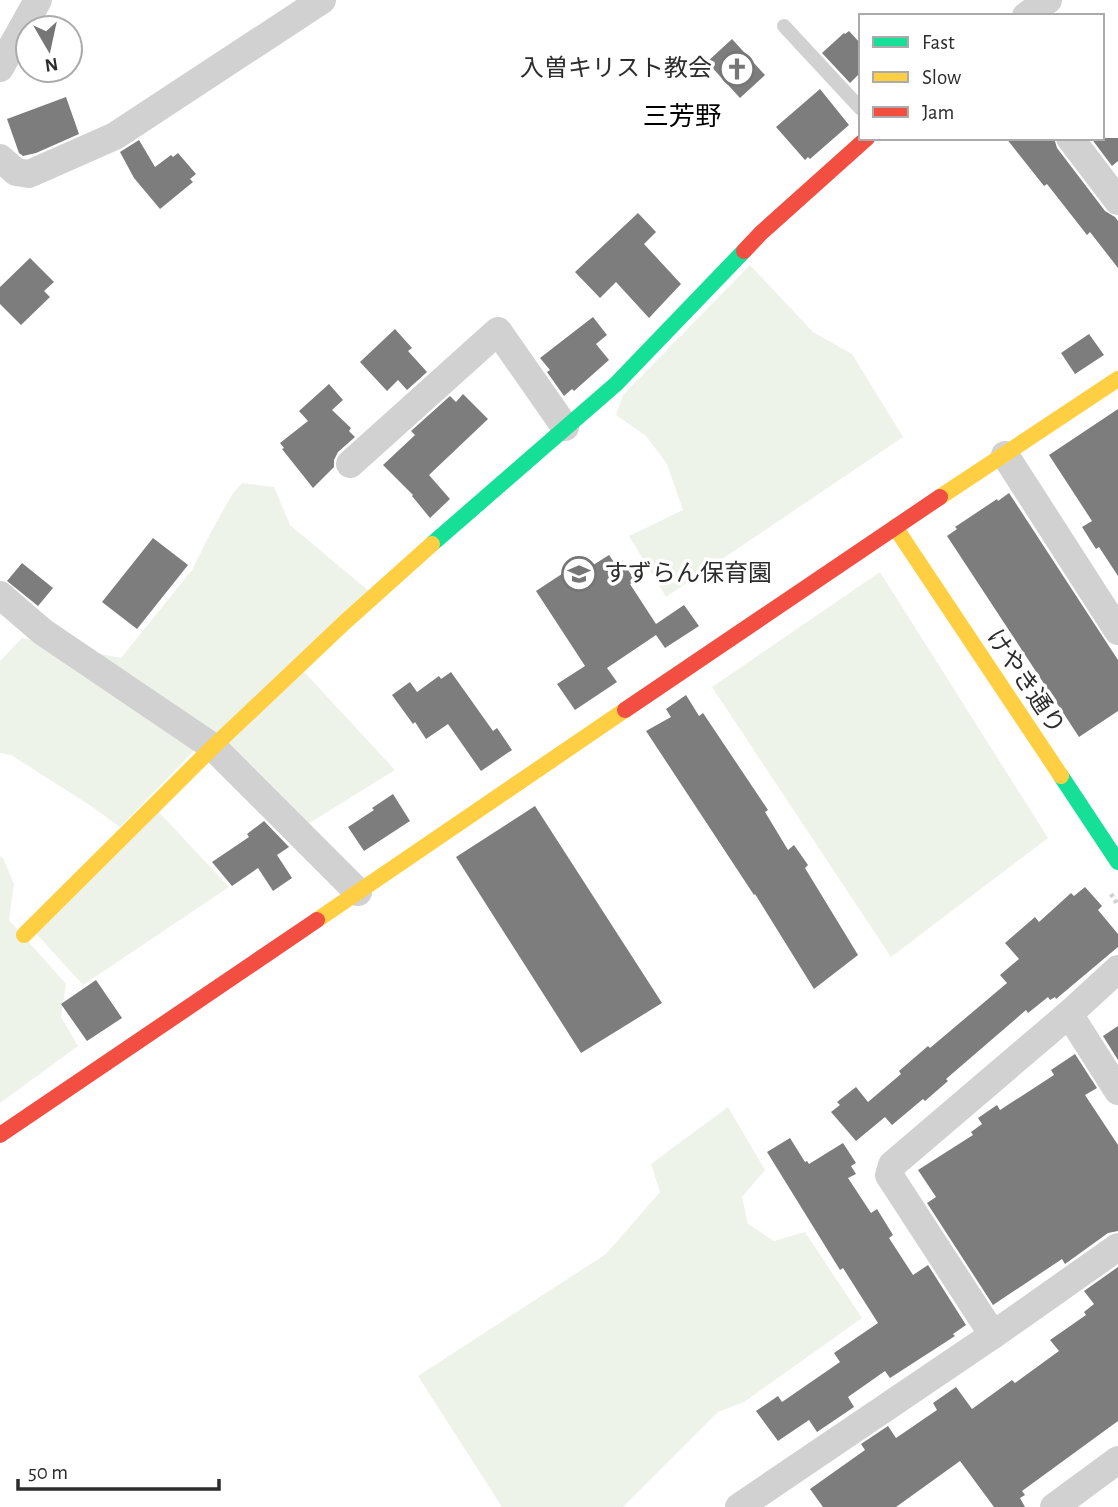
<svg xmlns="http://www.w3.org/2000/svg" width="1118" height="1507" font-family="'Alegreya Sans','Noto Sans JP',sans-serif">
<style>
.green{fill:#eef3ea}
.building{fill:#7d7d7d}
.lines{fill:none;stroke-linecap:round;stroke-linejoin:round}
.path{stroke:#d1d1d1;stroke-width:4.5;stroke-dasharray:3.5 3.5;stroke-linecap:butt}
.lane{stroke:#d1d1d1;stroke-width:14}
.street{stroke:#d1d1d1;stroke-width:28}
.fast{stroke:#16e098;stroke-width:16}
.slow{stroke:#ffcf43;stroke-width:16}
.jam{stroke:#f24e42;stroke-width:16}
.labels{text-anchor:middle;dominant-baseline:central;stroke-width:7;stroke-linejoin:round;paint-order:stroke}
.poi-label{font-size:24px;fill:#2c2c2c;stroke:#fff;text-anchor:end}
.street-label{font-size:24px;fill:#2c2c2c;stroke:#fff}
.neighbourhood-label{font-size:26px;fill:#000;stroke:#fff}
</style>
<rect width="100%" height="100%" fill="#fff"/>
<g class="green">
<polygon points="750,265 813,332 852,354 903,437 666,597 629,536 683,510 667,464 646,436 616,415 623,395"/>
<polygon points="242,483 274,487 290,525 370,592 294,661 395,770 303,827 211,733 120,827 91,806 11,755 0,753 0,661 22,638 121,658 192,570 211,532 233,493"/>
<polygon points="880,572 1048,838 891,957 712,687"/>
<polygon points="155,808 229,887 83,985 32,929"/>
<polygon points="0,856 3,858 14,884 9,920 66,984 61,1017 78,1046 0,1103"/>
<polygon points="728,1107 765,1170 742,1197 748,1224 774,1241 805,1232 862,1318 744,1402 718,1412 623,1507 502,1507 418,1376 606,1254 660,1192 651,1164"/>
</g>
<g class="building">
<polygon points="849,31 861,44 861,72 850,83 822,53 844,33 845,34"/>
<polygon points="732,39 765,75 740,98 707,62"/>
<polygon points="820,89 849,125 810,159 808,157 805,160 776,127"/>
<polygon points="66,97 79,134 36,153 23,156 19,153 7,119"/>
<polygon points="1006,138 1054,138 1057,148 1105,211 1115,217 1118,221 1118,268 1090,232 1087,235 1047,184 1044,186"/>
<polygon points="1091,138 1118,138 1118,161 1112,166"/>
<polygon points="139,140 155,167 171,155 173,157 178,153 196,174 190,179 193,182 160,209 134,178 120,152"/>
<polygon points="638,213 656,232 644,244 681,284 649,318 616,282 600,298 575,272"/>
<polygon points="30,258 54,282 44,291 50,297 21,325 0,304 0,287"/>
<polygon points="593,317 607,335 596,344 609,360 574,391 572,389 564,396 547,372 550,370 540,358"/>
<polygon points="395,329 412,348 408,351 427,372 407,390 398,380 387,391 360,362"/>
<polygon points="1089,334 1104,355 1075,374 1061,353"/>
<polygon points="329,384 343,400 332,410 351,428 349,431 355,437 338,452 334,460 334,467 313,488 282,449 284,448 280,443 308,421 299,411"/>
<polygon points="463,394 488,419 429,475 450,499 430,518 412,496 413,495 383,465 415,435 411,431 450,396 456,402"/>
<polygon points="1118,409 1118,576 1099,547 1096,549 1082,527 1092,521 1049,455"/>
<polygon points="1009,493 1118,660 1118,711 1079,737 947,536 957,529 955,527 997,499 998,501"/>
<polygon points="153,538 188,565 137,629 102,602"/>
<polygon points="609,555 616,565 622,560 635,581 630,584 656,624 684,605 699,626 665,648 656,635 607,668 617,682 575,710 557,684 585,666 536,591 574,566 579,574"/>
<polygon points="22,563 53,588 38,606 7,581"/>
<polygon points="451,672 493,731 497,728 512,750 481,771 448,724 426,739 415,722 413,724 392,695 410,682 417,692 439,676 441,679"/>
<polygon points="686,695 699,716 703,713 768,810 765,812 788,850 794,845 808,865 805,868 858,955 814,989 755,894 754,895 646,731 671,717 666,709"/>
<polygon points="393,794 410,821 364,851 348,827 374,810 372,808"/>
<polygon points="535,806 662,1003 581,1053 456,857"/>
<polygon points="264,821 289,847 277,855 292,878 273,891 258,868 232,886 212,862 249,837 247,834"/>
<polygon points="1085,887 1102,906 1098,910 1118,934 1118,947 1056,999 1055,997 1050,1000 1048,997 1028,1013 1026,1010 946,1079 948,1081 925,1101 923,1099 892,1125 885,1117 856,1141 831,1112 840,1105 837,1102 856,1087 868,1102 901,1074 899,1071 928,1046 930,1048 1007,983 1000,975 1019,959 1005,943 1035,917 1039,922 1071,893 1074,896"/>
<polygon points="96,980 122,1018 87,1041 61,1004"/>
<polygon points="1118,1026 1118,1060 1103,1036"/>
<polygon points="1075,1054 1097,1088 1085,1095 1118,1145 1118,1231 1108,1233 1065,1264 1062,1259 993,1305 927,1203 936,1197 918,1170 973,1135 971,1132 982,1124 978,1118 997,1105 1000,1110 1054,1075 1051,1070"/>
<polygon points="790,1138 805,1162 807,1161 809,1164 843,1143 856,1163 851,1166 856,1174 848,1178 871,1213 877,1209 893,1235 889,1238 913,1275 928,1265 966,1325 953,1334 955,1336 890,1378 885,1371 848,1397 854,1407 817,1432 809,1420 778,1441 756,1411 778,1396 782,1402 840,1362 834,1353 878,1323 843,1268 840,1270 767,1152"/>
<polygon points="1118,1267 1118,1421 1022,1491 1025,1495 1020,1498 1025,1507 994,1507 960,1461 896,1507 823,1507 810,1489 865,1450 861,1444 888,1426 896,1438 937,1410 933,1403 956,1387 972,1409 1012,1380 1015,1383 1059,1351 1050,1340 1086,1315 1084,1312 1094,1304 1084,1291"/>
</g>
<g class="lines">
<polyline class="path" points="1111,894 1118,905"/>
<polyline class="lane" points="784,26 861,109"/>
<g class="street">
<polyline points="1026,16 1048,0"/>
<polyline points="0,68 38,0"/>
<polyline points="1070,138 1118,201"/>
<polyline points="0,158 16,172 29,174 115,136 322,0"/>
<polyline points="1005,455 1118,631"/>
<polyline points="350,464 498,331 565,427"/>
<polyline points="0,595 43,632 213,747 358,892"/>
<polyline points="1069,1014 1118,1091"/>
<polyline points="993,1335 889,1175 892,1165 1069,1014 1118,969"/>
<polyline points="739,1507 993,1335 1118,1247"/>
<polyline points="1054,1507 1118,1460"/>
</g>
<g class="fast">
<polyline points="432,544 616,384 744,251"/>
<polyline points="1061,776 1118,862"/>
</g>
<g class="slow">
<polyline points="940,497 1118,379"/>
<polyline points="895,527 1061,776"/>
<polyline points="317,920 625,710"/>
<polyline points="24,935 213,747 345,622 432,544"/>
</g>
<g class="jam">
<polyline points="744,251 761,233 867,138"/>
<polyline points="625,710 940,497"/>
<polyline points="0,1135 317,920"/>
</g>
</g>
<defs>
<g id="church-ring" transform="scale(1.75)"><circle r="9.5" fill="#fff" stroke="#767676" stroke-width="1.5"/><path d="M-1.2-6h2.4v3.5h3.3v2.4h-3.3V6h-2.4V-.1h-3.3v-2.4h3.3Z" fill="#767676"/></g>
<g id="school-ring" transform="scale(1.75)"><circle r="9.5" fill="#fff" stroke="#767676" stroke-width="1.5"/><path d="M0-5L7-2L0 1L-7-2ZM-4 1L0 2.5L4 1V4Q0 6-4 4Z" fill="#767676"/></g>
</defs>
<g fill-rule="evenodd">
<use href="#church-ring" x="737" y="69"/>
<use href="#school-ring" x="579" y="574"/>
</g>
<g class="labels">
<g class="poi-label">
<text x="712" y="69">入曽キリスト教会</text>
<text x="604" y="574" text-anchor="start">すずらん保育園</text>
</g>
<g class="street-label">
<text transform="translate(1025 682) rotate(56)">けやき通り</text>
</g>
<g class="neighbourhood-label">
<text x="682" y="117">三芳野</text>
</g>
</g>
<rect x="859" y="14" width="245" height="126" fill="#ffffff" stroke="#ababab" stroke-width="2"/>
<rect x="873" y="37" width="35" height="10" fill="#16e098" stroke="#ababab" stroke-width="2"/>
<text x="922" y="49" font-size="21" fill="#2c2c2c">Fast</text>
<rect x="873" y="72" width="35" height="10" fill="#ffcf43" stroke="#ababab" stroke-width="2"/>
<text x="922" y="84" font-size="21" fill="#2c2c2c">Slow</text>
<rect x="873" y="107" width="35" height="10" fill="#f24e42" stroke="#ababab" stroke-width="2"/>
<text x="922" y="119" font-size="21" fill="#2c2c2c">Jam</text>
<g transform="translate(49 49) rotate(171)"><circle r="33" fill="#ffffff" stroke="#ababab" stroke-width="2"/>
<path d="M0-5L12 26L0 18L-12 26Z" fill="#767676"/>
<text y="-10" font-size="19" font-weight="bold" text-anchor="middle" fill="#2c2c2c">N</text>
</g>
<path d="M18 1479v10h201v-10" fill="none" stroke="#2c2c2c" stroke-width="3.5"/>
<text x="28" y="1479" font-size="21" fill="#2c2c2c" stroke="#ffffff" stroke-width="5" paint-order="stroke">50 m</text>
</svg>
